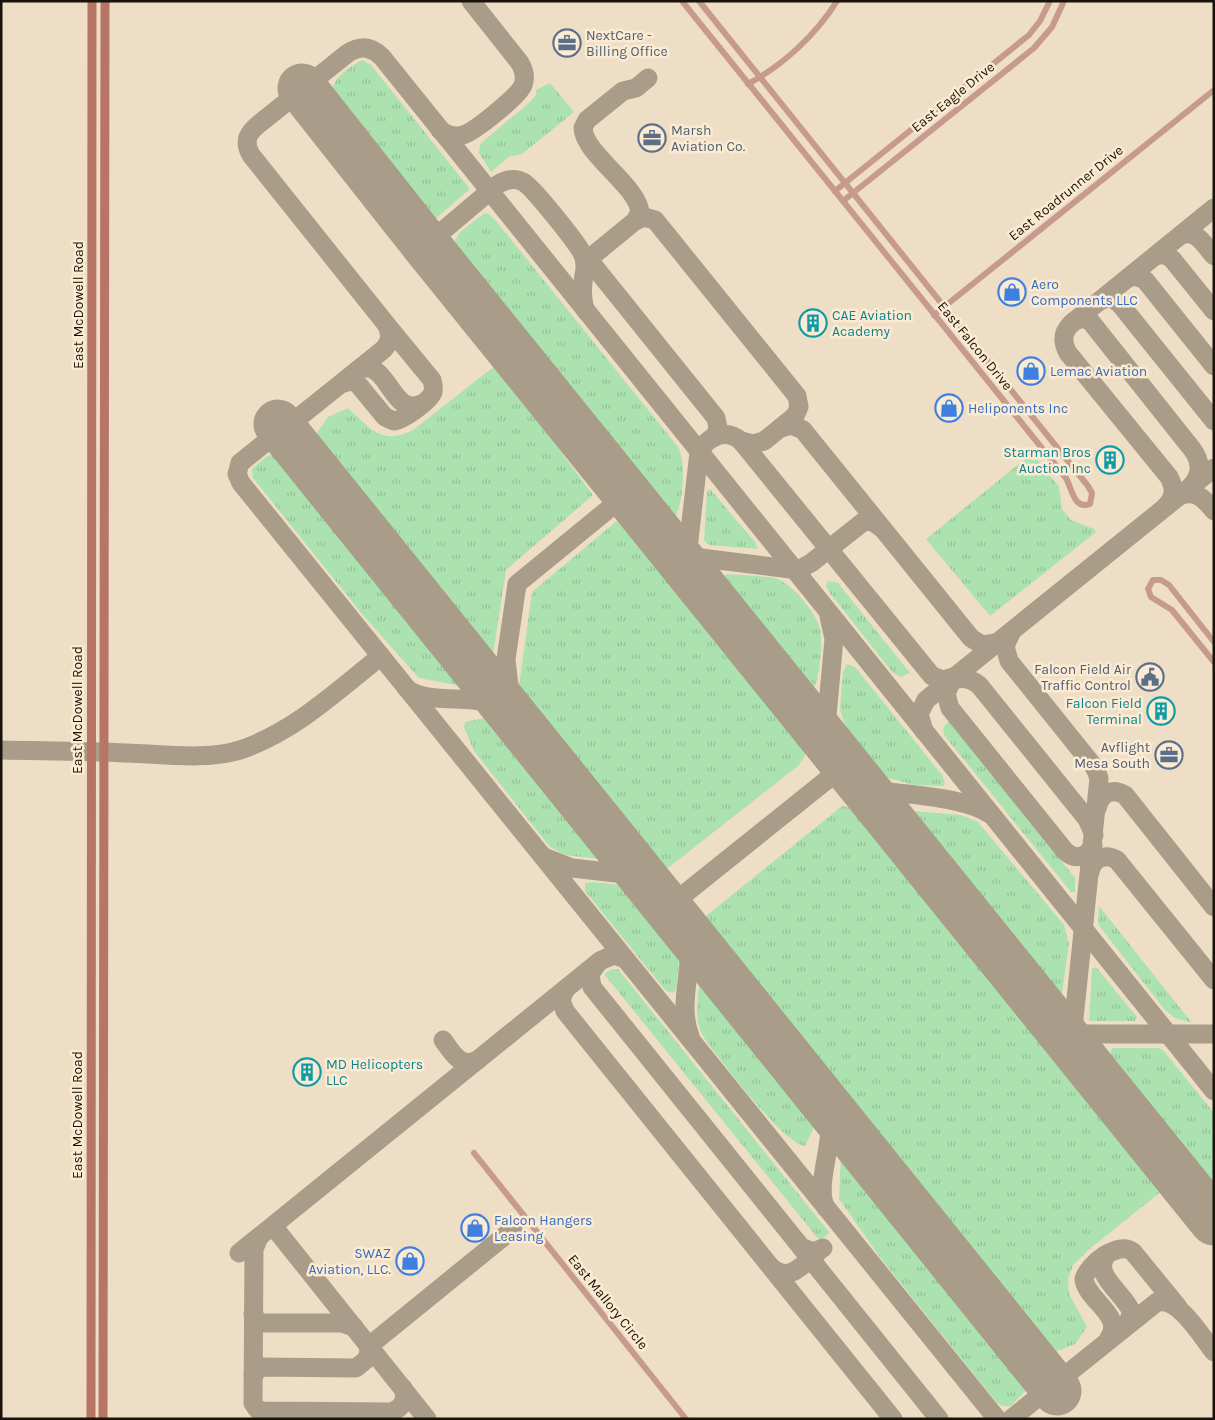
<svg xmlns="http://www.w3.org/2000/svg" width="1215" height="1420" font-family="Karla,sans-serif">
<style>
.grass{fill:url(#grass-tufts)}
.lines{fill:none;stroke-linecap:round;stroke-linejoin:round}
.taxiway{stroke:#a99c88;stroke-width:19}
.runway{stroke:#a99c88;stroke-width:49}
.street{stroke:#c79a8e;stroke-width:6}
.secondary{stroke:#b77665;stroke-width:9}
.labels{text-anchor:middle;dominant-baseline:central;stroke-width:5;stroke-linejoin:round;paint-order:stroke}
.service-label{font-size:14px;fill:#4e5e75;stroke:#fcebd3;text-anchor:start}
.street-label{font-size:14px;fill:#19130b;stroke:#fcebd3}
.shop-label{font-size:14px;fill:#366cbe;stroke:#fcebd3;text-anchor:start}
.culture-label{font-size:14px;fill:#0d838f;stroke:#fcebd3;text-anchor:start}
</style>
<defs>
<pattern id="grass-tufts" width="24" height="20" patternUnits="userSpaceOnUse" patternTransform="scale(1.25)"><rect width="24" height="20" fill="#ace2b0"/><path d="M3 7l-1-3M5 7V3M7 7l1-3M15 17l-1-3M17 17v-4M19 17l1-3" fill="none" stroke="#93c196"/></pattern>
</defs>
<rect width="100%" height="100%" fill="#efdec6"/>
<g class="grass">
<path d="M 362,60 L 371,65 L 470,189 L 435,219 L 333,94 C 330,78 351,67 362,60 Z"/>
<polygon points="550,83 574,112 522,154 510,156 491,172 479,153 480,144 530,102 536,95 536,90"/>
<path d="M 485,213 L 489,214 L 497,222 L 678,447 C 686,462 684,501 675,517 L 457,247 L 455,240 L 461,231 Z"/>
<path d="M 496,365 L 593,495 L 506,570 L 492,661 L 325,455 L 316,434 L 328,417 L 348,408 C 370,428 381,446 413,430 Z"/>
<polygon points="275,453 283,457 467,687 419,678 362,614 253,478 252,469 266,457"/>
<polygon points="1029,456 1034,461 1037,459 1059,487 1062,509 1071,520 1094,529 1096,532 990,616 926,539"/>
<polygon points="710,489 755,542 758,549 710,545 704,541 707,491"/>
<polygon points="618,520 805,745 805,756 798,766 668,868 661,868 653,862 518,694 532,592"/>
<path d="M 727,574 C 737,575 771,576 778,579 C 793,586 815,611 820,628 C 823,644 820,671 815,686 L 810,685 L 724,581 L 723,577 Z"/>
<polygon points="828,581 838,583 910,673 901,677 893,673 829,592 826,586"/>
<polygon points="847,664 855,667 942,775 945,783 943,786 915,785 888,778 876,768 847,733 840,709 843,672"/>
<polygon points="488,717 493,718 601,852 603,856 601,859 565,855 550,847 474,751 464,727 465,722"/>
<polygon points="949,721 1075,878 1075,892 1071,892 944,735 943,728"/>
<polygon points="842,806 856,809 1162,1191 1093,1246 1073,1265 1068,1279 1069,1294 1087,1327 1075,1344 1055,1352 1037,1339 706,928 706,916"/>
<polygon points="915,811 961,815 978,822 1064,925 1069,943 1062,994 1059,995 915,817"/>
<polygon points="592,882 628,886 678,949 680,953 676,989 673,993 666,991 585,891 585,883"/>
<polygon points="1099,906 1192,1023 1175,1018 1165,1010 1100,927 1098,923"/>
<polygon points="1096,967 1137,1017 1135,1021 1089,1021 1092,969"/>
<polygon points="612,969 618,969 828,1231 829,1233 820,1241 604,974"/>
<path d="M 704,982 L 813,1115 L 814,1127 L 805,1146 C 783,1144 719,1058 704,1038 C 694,1020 697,1004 699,985 Z"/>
<polygon points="1112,1048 1158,1048 1163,1050 1214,1113 1214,1186 1109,1057"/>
<polygon points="841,1151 1027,1381 1027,1389 1011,1406 1003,1406 997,1403 882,1260 839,1199"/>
</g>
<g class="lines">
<g class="taxiway">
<path d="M 440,130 C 447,135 454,138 463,135 C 474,132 519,96 523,85 C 526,77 524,70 520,63 L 471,1"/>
<polyline points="635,221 644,217 655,220 797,396 799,407 795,416 764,441 753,444 741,441"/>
<path d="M 1181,235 C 1197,229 1205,246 1214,256"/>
<path d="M 426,245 L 497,185 C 505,180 514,177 523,182 C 532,186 577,243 582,253 C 585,258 585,263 585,268"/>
<polyline points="1155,256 1164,254 1172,259 1214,311"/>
<polyline points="589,260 716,418 718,428 715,437"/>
<polyline points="1128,278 1135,276 1145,280 1214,366"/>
<polyline points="1100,301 1110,297 1120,304 1214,421"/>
<path d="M 586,311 C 580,298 582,269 591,257 L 635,221 L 640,212 C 637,185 584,154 583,128 L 587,120 L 623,91 L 636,88 L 648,78"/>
<path d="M 1074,321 L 1084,318 L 1091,322 L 1192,449 C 1201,461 1202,473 1192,485"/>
<path d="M 358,370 C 388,356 391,418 421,404"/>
<path d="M 341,384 L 350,381 L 357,383 L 385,417 L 394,421 C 403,420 430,401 433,392 C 434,388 433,384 432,380 L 386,324"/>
<polyline points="780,428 792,425 803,430 971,638 982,645 996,643"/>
<polyline points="282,429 240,463 237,474 241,483 997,1419"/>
<path d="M 283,430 L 384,349 C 391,341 391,333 386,324 L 251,155 C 243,141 248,133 259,124 L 348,53 C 361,45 372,47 382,57 L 1214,1091"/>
<path d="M 1177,497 C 1194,488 1204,498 1214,511"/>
<path d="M 1166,506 C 1175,497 1175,488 1169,477 L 1068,353 C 1062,342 1062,333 1071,324 L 1214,208"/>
<polyline points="677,555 798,570 811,563 863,522 872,521 883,529"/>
<path d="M 686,566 L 699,452 C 708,436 726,428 741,441 L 932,676 L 943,680 L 954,677"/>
<polyline points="1012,631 1005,646 1009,661 1095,768 1099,778 1073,1028 1073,1039 1082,1057"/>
<path d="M 953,678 L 946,694 L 950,708 L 1065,851 C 1075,861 1088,857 1093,845"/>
<path d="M 947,683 C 958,676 969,677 979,685 L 1087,819 L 1094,835"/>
<path d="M 407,689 C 435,708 483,689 512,714"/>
<polyline points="512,714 506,659 517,584 627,494"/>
<polyline points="924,731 919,714 926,700 1214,468"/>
<path d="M 1,750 C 43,751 85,751 126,753 C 162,754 209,761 243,749 C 296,730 337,691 381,656"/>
<polyline points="828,779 835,761 825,738 834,639 829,616"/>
<path d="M 1097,809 C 1100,794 1111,787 1125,795 L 1214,907"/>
<polyline points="544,857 572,868 643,876"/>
<path d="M 1090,872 C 1093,858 1105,853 1117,860 L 1214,980"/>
<path d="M 653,888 L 663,896 L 682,896 L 828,779 C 853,767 852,787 872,790 C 903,794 964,797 988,813"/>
<polyline points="682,896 677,909 682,925"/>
<path d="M 689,934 C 694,967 677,1004 690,1036"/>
<polyline points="597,964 590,974 592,987 801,1247 813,1252 823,1248"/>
<polyline points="565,990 561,1000 565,1011 893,1419"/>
<polyline points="1054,1022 1064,1030 1077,1034 1214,1034"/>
<path d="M 443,1040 C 452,1052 460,1069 478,1060"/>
<path d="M 824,1101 C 842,1132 812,1182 826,1208"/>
<polyline points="273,1226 427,1419"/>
<path d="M 259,1237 L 254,1249 L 253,1403 L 257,1409 L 263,1411 L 391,1412 C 403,1408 407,1399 403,1388"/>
<polyline points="801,1247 939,1419"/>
<polyline points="239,1253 600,961 613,955 623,958"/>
<path d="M 1106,1256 C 1092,1275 1124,1293 1131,1311 L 1130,1318 L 1126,1325"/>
<path d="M 772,1268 C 789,1284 806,1262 820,1250"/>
<polyline points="253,1314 257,1320 262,1323 342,1323 354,1327"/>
<path d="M 1109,1338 C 1125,1316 1086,1300 1084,1279 C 1088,1264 1119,1240 1133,1252 L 1178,1307"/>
<polyline points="369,1346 513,1229"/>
<polyline points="253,1375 261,1367 356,1368 367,1359 369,1351 367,1342"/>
<path d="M 1011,1419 L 1157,1302 C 1179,1297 1201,1336 1214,1352"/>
</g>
<g class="runway">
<polyline points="302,88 426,245 1214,1221"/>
<polyline points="278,424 1057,1391"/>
</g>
<g class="street">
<path d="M 682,1 L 1066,478 C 1072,489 1074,510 1090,504 L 1092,493 L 1088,486 L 699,1"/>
<path d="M 748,84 C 783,65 816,35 837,1"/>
<polyline points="835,191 1029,35 1040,21 1050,1"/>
<polyline points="843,201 1034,48 1052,27 1064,1"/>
<polyline points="934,315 1214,90"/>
<polyline points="1214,642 1169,585 1161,580 1153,580 1148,589 1151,597 1172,610 1214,662"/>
<polyline points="474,1153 686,1419"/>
</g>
<g class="secondary">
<polyline points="91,1419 92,1"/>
<polyline points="103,1419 105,1"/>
</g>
</g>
<defs>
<g id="office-ring" transform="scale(1.4375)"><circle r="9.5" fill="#fcebd3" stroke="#5c6f8a" stroke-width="1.5"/><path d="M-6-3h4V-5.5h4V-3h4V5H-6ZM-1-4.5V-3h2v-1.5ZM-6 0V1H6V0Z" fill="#5c6f8a"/></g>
<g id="shop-ring" transform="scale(1.4375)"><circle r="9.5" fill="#fcebd3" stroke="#3f7fe0" stroke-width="1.5"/><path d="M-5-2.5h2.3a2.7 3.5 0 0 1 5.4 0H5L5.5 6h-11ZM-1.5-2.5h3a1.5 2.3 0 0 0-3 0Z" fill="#3f7fe0"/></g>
<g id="building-ring" transform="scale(1.4375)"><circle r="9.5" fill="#fcebd3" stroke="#0f9aa8" stroke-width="1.5"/><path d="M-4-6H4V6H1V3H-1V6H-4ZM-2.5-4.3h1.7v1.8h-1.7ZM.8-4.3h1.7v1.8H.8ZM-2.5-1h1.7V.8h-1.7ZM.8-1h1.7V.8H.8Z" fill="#0f9aa8"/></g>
<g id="civic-ring" transform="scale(1.4375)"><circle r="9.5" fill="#fcebd3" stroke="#5c6f8a" stroke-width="1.5"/><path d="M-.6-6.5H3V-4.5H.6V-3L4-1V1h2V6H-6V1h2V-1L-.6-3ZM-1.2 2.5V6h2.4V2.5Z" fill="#5c6f8a"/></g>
</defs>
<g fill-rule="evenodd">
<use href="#office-ring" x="567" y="43"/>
<use href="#office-ring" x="652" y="138"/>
<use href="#shop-ring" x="1012" y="292"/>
<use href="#building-ring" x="813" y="323"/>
<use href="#shop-ring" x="1031" y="371"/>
<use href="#shop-ring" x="949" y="408"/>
<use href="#building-ring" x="1110" y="460"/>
<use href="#civic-ring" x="1150" y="677"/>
<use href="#building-ring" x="1161" y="711"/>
<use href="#office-ring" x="1169" y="755"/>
<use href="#building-ring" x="307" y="1072"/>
<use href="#shop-ring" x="475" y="1228"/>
<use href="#shop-ring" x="410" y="1261"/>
</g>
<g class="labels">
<g class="service-label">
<text x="586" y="35">NextCare -<tspan x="586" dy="16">Billing Office</tspan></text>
<text x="671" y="130">Marsh<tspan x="671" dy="16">Aviation Co.</tspan></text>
<text x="1131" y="669" text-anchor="end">Falcon Field Air<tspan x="1131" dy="16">Traffic Control</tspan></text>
<text x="1150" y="747" text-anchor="end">Avflight<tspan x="1150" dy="16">Mesa South</tspan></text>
</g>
<g class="street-label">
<text transform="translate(953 97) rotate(-39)">East Eagle Drive</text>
<text transform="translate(1066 193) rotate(-39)">East Roadrunner Drive</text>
<text transform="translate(78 305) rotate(-90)">East McDowell Road</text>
<text transform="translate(975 346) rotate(51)">East Falcon Drive</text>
<text transform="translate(77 710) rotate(-90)">East McDowell Road</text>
<text transform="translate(77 1115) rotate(-90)">East McDowell Road</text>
<text transform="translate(608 1302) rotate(51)">East Mallory Circle</text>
</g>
<g class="shop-label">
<text x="1031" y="284">Aero<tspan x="1031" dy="16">Components LLC</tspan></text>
<text x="1050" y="371">Lemac Aviation</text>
<text x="968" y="408">Heliponents Inc</text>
<text x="494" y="1220">Falcon Hangers<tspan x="494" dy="16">Leasing</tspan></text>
<text x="391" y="1253" text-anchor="end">SWAZ<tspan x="391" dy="16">Aviation, LLC.</tspan></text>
</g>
<g class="culture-label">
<text x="832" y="315">CAE Aviation<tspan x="832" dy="16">Academy</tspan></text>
<text x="1091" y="452" text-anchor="end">Starman Bros<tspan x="1091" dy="16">Auction Inc</tspan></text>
<text x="1142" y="703" text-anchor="end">Falcon Field<tspan x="1142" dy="16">Terminal</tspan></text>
<text x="326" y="1064">MD Helicopters<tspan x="326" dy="16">LLC</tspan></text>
</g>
</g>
<rect width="1215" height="1420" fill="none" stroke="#19130b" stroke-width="5"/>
</svg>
